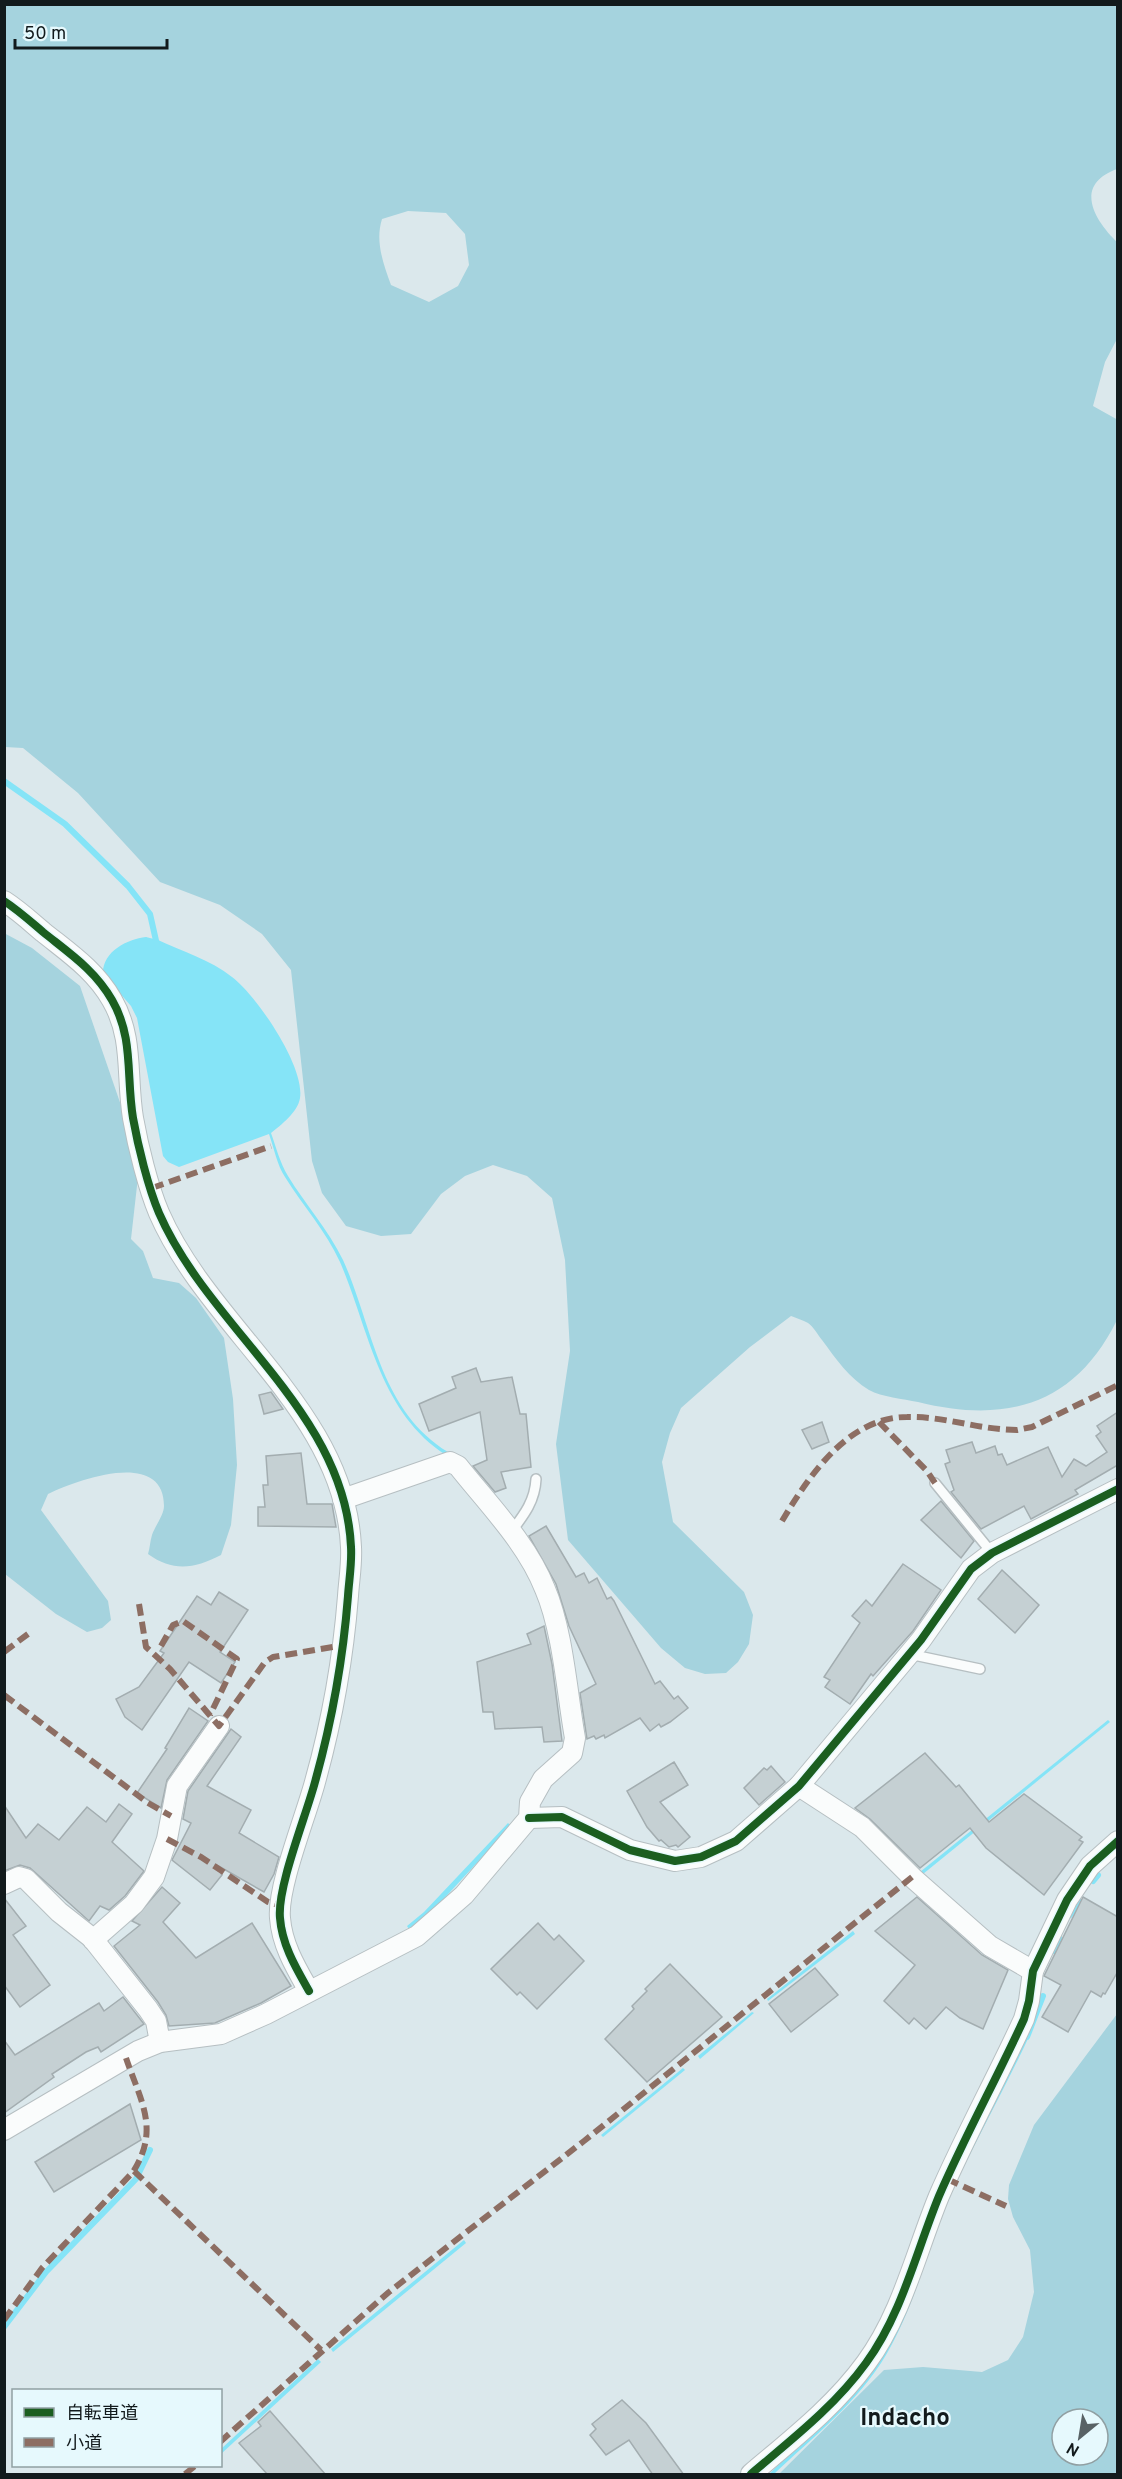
<svg xmlns="http://www.w3.org/2000/svg" width="1122" height="2479" font-family="Overpass,'Noto Sans JP',sans-serif">
<style>
.green{fill:#a5d3de;fill-rule:evenodd}
.water{fill:#85e4f7}
.lines{fill:none;stroke-linecap:round;stroke-linejoin:round}
.stream{stroke:#85e4f7;stroke-width:6}
.building{fill:#c5d0d3;stroke:#a3adb0;stroke-width:1.5}
.service-casing{stroke:#b6bfc2;stroke-width:12}
.minor-casing{stroke:#b6bfc2;stroke-width:22}
.service{stroke:#fafcfc;stroke-width:9}
.minor{stroke:#fafcfc;stroke-width:20}
.quiet{stroke:#8d6e63;stroke-width:6;stroke-dasharray:12 6;stroke-linecap:butt}
.cycleway-casing{stroke:#e6f9fd;stroke-width:11}
.cycleway{stroke:#1b5e20;stroke-width:8}
.labels{text-anchor:middle;dominant-baseline:central;stroke-width:4.5;stroke-linejoin:round;paint-order:stroke}
.quarter-label{font-size:24px;font-weight:bold;fill:#121a1c;stroke:#e6f9fd}
</style>
<rect width="100%" height="100%" fill="#dbe8ec"/>
<g class="green">
<path d="M 5,4 L 1117,5 L 1117,169 C 1073,185 1094,220 1118,243 L 1117,339 L 1105,362 L 1093,406 L 1118,420 L 1117,1320 C 1075,1405 1007,1424 918,1402 C 903,1399 882,1397 869,1390 C 849,1378 836,1359 822,1340 C 818,1335 813,1326 808,1323 C 803,1320 796,1318 791,1316 L 750,1347 L 681,1408 L 670,1433 L 662,1462 L 673,1522 L 744,1592 L 753,1615 L 749,1644 L 738,1662 L 726,1673 L 705,1674 L 685,1668 L 661,1648 L 568,1540 L 556,1444 L 570,1351 L 565,1260 L 552,1198 L 527,1176 L 493,1165 L 465,1176 L 441,1194 L 411,1234 L 381,1236 L 346,1226 L 322,1193 L 312,1161 L 291,970 L 262,934 L 220,905 L 160,882 L 78,793 L 23,748 L 5,747 ZM 408,211 L 446,213 L 465,234 L 469,265 L 458,286 L 429,302 L 391,285 C 383,263 375,241 382,219 Z"/>
<path d="M 4,933 L 32,948 L 80,986 L 126,1120 L 139,1168 L 131,1239 L 143,1251 L 153,1278 L 179,1283 L 196,1298 L 224,1338 L 233,1399 L 237,1465 L 231,1525 L 221,1555 C 194,1569 173,1572 148,1554 C 150,1548 150,1541 152,1535 C 155,1526 164,1515 164,1506 C 164,1448 77,1480 48,1494 L 41,1510 L 108,1601 L 111,1620 L 102,1628 L 87,1632 L 56,1614 L 5,1574 Z"/>
<path d="M 1117,2014 L 1117,2474 L 779,2474 L 884,2370 L 923,2367 L 982,2372 L 1008,2360 L 1023,2337 L 1034,2292 L 1030,2250 L 1013,2217 L 1008,2199 L 1009,2185 L 1034,2125 ZM 1062,2419 L 1098,2419 L 1098,2455 L 1062,2455 Z"/>
</g>
<g class="water">
<path d="M 146,937 L 158,940 C 181,951 211,960 232,977 C 256,995 305,1066 300,1098 C 298,1112 281,1125 271,1133 C 276,1147 280,1163 288,1176 C 305,1204 328,1229 343,1260 C 373,1326 379,1410 448,1452 L 446,1455 C 379,1412 369,1329 340,1262 C 326,1231 303,1206 285,1177 C 277,1165 274,1148 269,1134 L 179,1167 L 168,1162 L 163,1156 L 137,1018 L 131,1006 L 103,974 C 102,952 127,939 146,937 Z"/>
<polygon points="1108,1720 1110,1722 923,1874 920,1872"/>
<polygon points="508,1823 511,1826 427,1917 409,1929 407,1926 424,1912"/>
<polygon points="853,1931 855,1934 768,2001 767,1999"/>
<polygon points="752,2012 754,2013 700,2059 698,2056"/>
<path d="M 1029,2029 L 1032,2030 C 1006,2087 975,2141 949,2198 C 927,2249 915,2306 886,2355 C 859,2401 812,2438 774,2474 L 769,2474 L 843,2403 Z"/>
<polygon points="683,2068 685,2070 603,2137 601,2135"/>
<polygon points="464,2240 466,2243 333,2352 331,2349"/>
<polygon points="318,2359 321,2362 221,2454 221,2449"/>
</g>
<g class="lines">
<g class="stream">
<polyline points="4,781 65,824 128,886 150,914 157,945"/>
<polyline points="1093,1881 1098,1875"/>
<polyline points="1070,1915 1079,1901"/>
<polyline points="1054,1951 1059,1938"/>
<polyline points="1027,2037 1043,1996"/>
<polyline points="4,2327 46,2272 136,2179 150,2150"/>
</g>
</g>
<g class="building">
<polygon points="476,1368 481,1382 512,1377 520,1414 526,1414 531,1467 501,1472 506,1488 495,1492 473,1466 487,1460 480,1412 429,1431 419,1404 456,1388 452,1377"/>
<polygon points="271,1392 283,1409 264,1414 259,1395"/>
<polygon points="1118,1412 1118,1468 1116,1466 1075,1490 1078,1494 1031,1519 1024,1506 981,1529 951,1492 954,1490 945,1464 950,1462 946,1450 972,1442 976,1453 995,1446 998,1455 1002,1454 1007,1465 1048,1447 1062,1477 1074,1459 1086,1466 1107,1452 1096,1436 1101,1432 1097,1426"/>
<polygon points="822,1422 829,1442 812,1449 802,1430"/>
<polygon points="301,1453 307,1504 332,1504 336,1527 258,1526 258,1507 265,1507 263,1485 268,1485 266,1456"/>
<polygon points="941,1501 974,1541 961,1558 921,1520"/>
<polygon points="546,1526 576,1577 584,1573 589,1583 597,1578 607,1599 611,1597 614,1601 655,1684 660,1681 674,1699 678,1696 688,1708 670,1722 661,1727 659,1724 650,1731 640,1718 605,1738 604,1735 596,1739 594,1736 587,1739 580,1693 596,1684 569,1626 556,1584 529,1536"/>
<polygon points="903,1564 941,1590 913,1631 873,1676 871,1674 850,1704 825,1687 830,1680 824,1677 860,1623 852,1616 866,1600 872,1606"/>
<polygon points="1002,1570 1039,1605 1015,1633 978,1599"/>
<polygon points="219,1592 248,1610 220,1652 235,1662 221,1683 189,1662 142,1730 125,1717 116,1699 139,1687 164,1653 160,1651 197,1596 211,1605"/>
<polygon points="544,1626 552,1664 562,1741 544,1742 542,1727 495,1729 493,1712 483,1712 477,1662 531,1644 527,1634"/>
<polygon points="189,1708 208,1721 167,1780 161,1808 137,1793 167,1749 165,1748"/>
<polygon points="231,1729 241,1737 207,1786 251,1810 239,1833 279,1857 274,1874 264,1892 215,1864 222,1875 210,1890 172,1860 191,1823 183,1819 188,1791"/>
<polygon points="925,1753 956,1787 959,1785 989,1822 1024,1794 1082,1837 1079,1840 1083,1842 1044,1895 986,1848 970,1828 920,1868 870,1819 855,1808"/>
<polygon points="674,1762 688,1785 660,1802 690,1837 678,1847 676,1845 669,1847 661,1840 659,1841 647,1827 627,1791"/>
<polygon points="771,1766 785,1782 759,1805 744,1788 764,1768 767,1770"/>
<polygon points="119,1804 132,1814 112,1842 144,1871 125,1896 109,1910 100,1906 89,1921 30,1868 20,1865 4,1871 4,1805 26,1838 38,1824 59,1840 87,1807 106,1822"/>
<polygon points="162,1887 180,1903 163,1922 196,1958 252,1923 291,1986 261,2003 215,2023 169,2026 166,2015 158,2002 114,1946 140,1925 132,1921"/>
<polygon points="917,1897 982,1955 1008,1970 983,2029 960,2018 946,2007 926,2029 914,2018 909,2024 884,2001 915,1965 875,1931"/>
<polygon points="1083,1897 1118,1917 1118,1971 1105,1994 1103,1993 1101,1997 1091,1991 1068,2032 1042,2017 1061,1985 1044,1976"/>
<polygon points="4,1898 26,1926 13,1935 50,1985 20,2007 4,1985"/>
<polygon points="538,1923 554,1940 559,1935 584,1961 537,2009 520,1992 517,1995 491,1969"/>
<polygon points="670,1964 722,2017 647,2082 605,2039 634,2009 632,2006 647,1991 645,1989"/>
<polygon points="815,1968 838,1995 791,2032 769,2004"/>
<polygon points="123,1997 144,2024 101,2052 98,2047 86,2052 52,2074 54,2077 4,2113 4,2040 15,2055 99,2003 104,2011"/>
<polygon points="130,2104 141,2140 54,2192 35,2162"/>
<polygon points="622,2400 646,2423 684,2475 653,2475 629,2440 606,2455 590,2435 596,2429 592,2424"/>
<polygon points="270,2411 326,2475 268,2475 239,2443 261,2426 258,2422"/>
</g>
<g class="lines">
<g class="service-casing">
<g id="service">
<polyline points="935,1483 992,1553"/>
<path d="M 511,1532 C 524,1515 535,1501 536,1479"/>
<polyline points="909,1654 980,1669"/>
</g>
</g>
<g class="minor-casing">
<g id="minor">
<path d="M 4,901 C 18,910 30,921 43,932 C 69,953 95,970 112,1000 C 134,1038 126,1076 133,1118 C 138,1146 148,1187 159,1213 C 210,1330 345,1411 351,1547 C 352,1564 349,1580 348,1596 C 343,1660 332,1721 315,1782 C 306,1816 277,1887 280,1918 C 282,1945 296,1968 309,1991"/>
<polyline points="799,1786 862,1827 914,1879 990,1946 1033,1971"/>
<polyline points="529,1818 562,1817 630,1850 675,1861 701,1857 736,1841 799,1786 921,1640 971,1569 992,1553 1118,1489"/>
<polyline points="4,1884 19,1877 26,1879 59,1912 92,1938 148,2009 156,2021 160,2042"/>
<polyline points="93,1940 134,1904 154,1877 167,1839 177,1786 219,1726"/>
<path d="M 4,2130 L 138,2051 L 160,2042 L 221,2034 L 266,2014 L 417,1936 L 464,1895 L 529,1818 L 530,1802 L 543,1779 L 572,1753 L 575,1738 C 567,1693 563,1631 545,1589 C 527,1543 488,1504 458,1466 L 450,1462 L 343,1499"/>
<path d="M 751,2474 C 791,2440 835,2406 866,2363 C 902,2314 916,2252 939,2196 C 965,2136 997,2078 1024,2019 L 1029,2001 L 1033,1971 L 1067,1900 L 1090,1866 L 1118,1841"/>
</g>
</g>
<use href="#service" class="service"/>
<use href="#minor" class="minor"/>
<g class="quiet">
<polyline points="152,1188 271,1146"/>
<polyline points="879,1422 927,1471 935,1483"/>
<path d="M 782,1521 C 809,1476 848,1417 907,1417 C 944,1416 980,1430 1017,1430 L 1032,1427 L 1118,1385"/>
<polyline points="139,1604 146,1647 170,1669 219,1726 265,1662 273,1657 344,1645"/>
<polyline points="161,1646 173,1625 183,1621 237,1659 210,1715"/>
<polyline points="4,1652 32,1631"/>
<polyline points="4,1695 148,1803 171,1816"/>
<polyline points="167,1839 201,1857 268,1902 281,1906"/>
<polyline points="134,2171 321,2350"/>
<polyline points="947,2179 1006,2206"/>
<path d="M 4,2320 L 42,2268 L 133,2172 C 160,2129 141,2102 126,2058"/>
<polyline points="220,2442 389,2292 584,2141 912,1877"/>
<polyline points="185,2474 195,2466"/>
</g>
<g class="cycleway-casing">
<g id="cycleway">
<path d="M 4,901 C 18,910 30,921 43,932 C 69,953 95,970 112,1000 C 134,1038 126,1076 133,1118 C 138,1146 148,1187 159,1213 C 210,1330 345,1411 351,1547 C 352,1564 349,1580 348,1596 C 343,1660 332,1721 315,1782 C 306,1816 277,1887 280,1918 C 282,1945 296,1968 309,1991"/>
<polyline points="529,1818 562,1817 630,1850 675,1861 701,1857 736,1841 799,1786 921,1640 971,1569 992,1553 1118,1489"/>
<path d="M 751,2474 C 791,2440 835,2406 866,2363 C 902,2314 916,2252 939,2196 C 965,2136 997,2078 1024,2019 L 1029,2001 L 1033,1971 L 1067,1900 L 1090,1866 L 1118,1841"/>
</g>
</g>
<use href="#cycleway" class="cycleway"/>
</g>
<g class="labels">
<g class="quarter-label">
<text x="905" y="2419">Indacho</text>
</g>
</g>
<rect width="1122" height="2479" fill="none" stroke="#121a1c" stroke-width="12"/>
<rect x="12" y="2389" width="210" height="78" fill="#e6f9fd" stroke="#91a0a3" stroke-width="1.5"/>
<rect x="24" y="2408" width="30" height="9" fill="#1b5e20" stroke="#91a0a3" stroke-width="1.5"/>
<text x="66" y="2419" font-size="18" fill="#121a1c">自転車道</text>
<rect x="24" y="2438" width="30" height="9" fill="#8d6e63" stroke="#91a0a3" stroke-width="1.5"/>
<text x="66" y="2449" font-size="18" fill="#121a1c">小道</text>
<g transform="translate(1080 2437) rotate(210)"><circle r="28" fill="#e6f9fd" stroke="#91a0a3" stroke-width="1.5"/>
<path d="M0-4.5L10 22L0 15L-10 22Z" fill="#586265"/>
<text y="-9" font-size="16" font-weight="bold" text-anchor="middle" fill="#121a1c">N</text>
</g>
<path d="M15 39v9h152v-9" fill="none" stroke="#121a1c" stroke-width="3"/>
<text x="24" y="39" font-size="18" fill="#121a1c" stroke="#e6f9fd" stroke-width="4.5" paint-order="stroke">50 m</text>
</svg>
